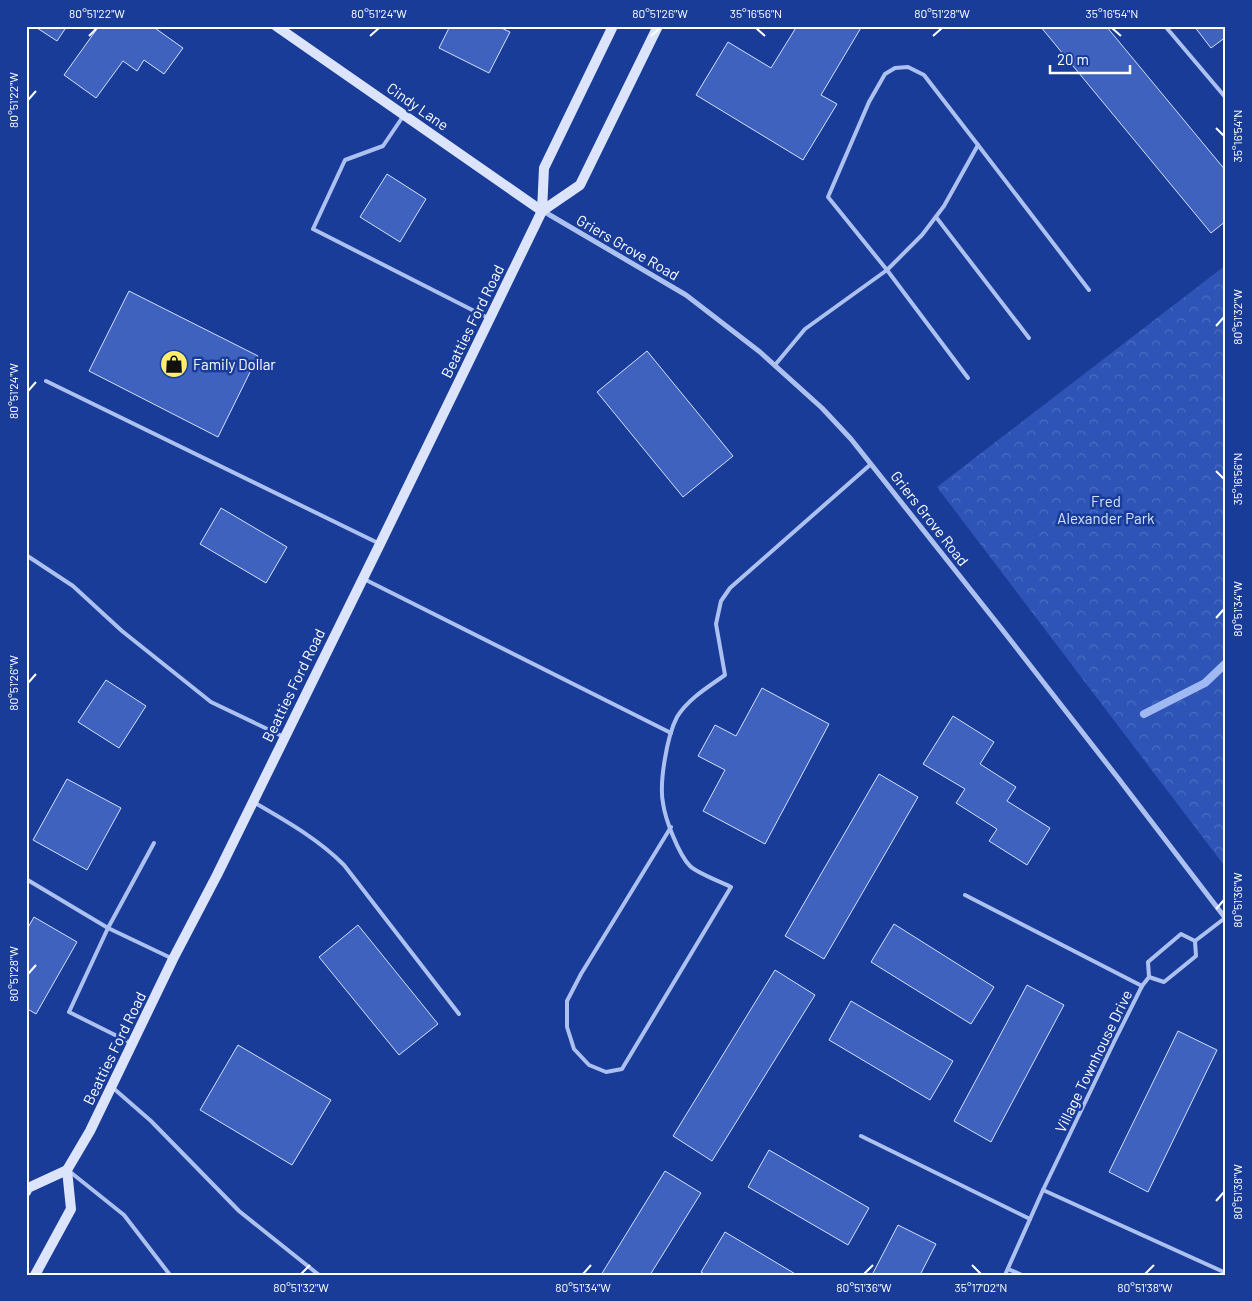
<svg xmlns="http://www.w3.org/2000/svg" width="1252" height="1301" font-family="Barlow,sans-serif">
<style>
.forest{fill:url(#forest-crowns)}
.lines{fill:none;stroke-linecap:round;stroke-linejoin:round}
.stream{stroke:#a0b9f3;stroke-width:8}
.building{fill:#3e62be;stroke:#d5e0fc}
.service{stroke:#adc1f1;stroke-width:4}
.minor{stroke:#adc1f1;stroke-width:5}
.secondary{stroke:#dce4fc;stroke-width:10}
.ticks{fill:none;stroke:#fff;stroke-width:2}
.labels{text-anchor:middle;dominant-baseline:central;stroke-width:5;stroke-linejoin:round;paint-order:stroke}
.street-label{font-size:15px;fill:#fff;stroke:#193c99}
.poi-label{font-size:15px;fill:#fff;stroke:#193c99;text-anchor:start}
.park-label{font-size:15px;fill:#d5e0fc;stroke:#193c99}
.neatline{fill:none;stroke:#fff;stroke-width:2}
.ticks-label{font-size:12px;text-anchor:middle;fill:#fff}
</style>
<defs>
<pattern id="forest-crowns" width="20" height="18" patternUnits="userSpaceOnUse" patternTransform="scale(1.25)"><rect width="20" height="18" fill="#2d54b6"/><path d="M2 6a3 3 0 1 1 6 0M12 15a3 3 0 1 1 6 0" fill="none" stroke="#4c6ec1"/></pattern>
</defs>
<rect width="100%" height="100%" fill="#193c99"/>
<polygon class="forest" points="1226,265 1226,868 937,487"/>
<g class="lines">
<polyline class="stream" points="1144,714 1205,683 1226,663"/>
</g>
<g class="building">
<polygon points="34,26 67,26 57,41"/>
<polygon points="99,26 152,26 183,48 164,74 144,60 137,71 123,61 96,98 64,75"/>
<polygon points="450,26 497,26 510,32 489,73 439,48"/>
<polygon points="797,26 862,26 821,95 837,104 803,160 696,95 728,42 771,68"/>
<polygon points="1040,26 1106,26 1226,171 1226,221 1211,233"/>
<polygon points="1194,26 1226,26 1226,37 1211,48"/>
<polygon points="387,174 426,199 400,242 360,217"/>
<polygon points="129,291 258,356 218,437 89,371"/>
<polygon points="647,351 733,456 683,497 597,392"/>
<polygon points="221,508 287,547 266,583 200,544"/>
<polygon points="106,680 146,706 119,748 78,722"/>
<polygon points="762,688 829,724 765,844 703,811 725,770 698,756 715,725 736,736"/>
<polygon points="953,716 994,742 980,764 1016,787 1007,801 1050,828 1027,865 989,841 997,829 956,803 965,789 923,764"/>
<polygon points="879,774 918,797 824,959 785,936"/>
<polygon points="67,779 121,808 87,870 33,840"/>
<polygon points="34,917 77,942 36,1014 26,1008 26,931"/>
<polygon points="894,924 994,987 971,1024 871,962"/>
<polygon points="358,925 438,1024 399,1055 319,957"/>
<polygon points="775,970 815,995 712,1161 673,1136"/>
<polygon points="1027,985 1064,1005 991,1142 954,1121"/>
<polygon points="851,1001 953,1061 930,1100 829,1040"/>
<polygon points="1178,1031 1217,1050 1148,1192 1109,1172"/>
<polygon points="238,1045 331,1100 292,1165 200,1110"/>
<polygon points="769,1150 869,1208 848,1245 748,1187"/>
<polygon points="665,1171 701,1193 650,1275 601,1275"/>
<polygon points="898,1225 936,1244 920,1275 872,1275"/>
<polygon points="725,1232 797,1275 706,1275 701,1272"/>
</g>
<g class="lines">
<g class="service">
<polyline points="1165,26 1226,98"/>
<polygon points="908,67 924,75 978,145 944,206 922,235 887,270 828,197 869,102 885,74 895,68"/>
<polyline points="404,115 383,146 345,160 313,229 488,318"/>
<polyline points="978,145 1089,290"/>
<polyline points="936,217 1029,338"/>
<polyline points="775,365 805,329 887,270 968,378"/>
<polyline points="46,381 378,543"/>
<polyline points="26,555 73,586 122,631 211,702 284,737"/>
<polyline points="364,579 671,733"/>
<path d="M 255,803 C 286,821 318,839 344,865 L 459,1014"/>
<path d="M 671,827 L 581,974 L 567,1001 L 567,1027 L 574,1049 L 589,1065 L 606,1072 L 622,1069 L 731,887 C 721,882 697,873 690,866 C 679,855 665,819 663,803 C 659,783 667,736 677,717 C 688,699 708,687 725,675 L 716,624 L 721,601 L 730,588 L 871,464"/>
<polyline points="26,879 108,928 154,843"/>
<polyline points="965,895 1142,986"/>
<polyline points="1195,941 1225,918"/>
<polyline points="1149,977 1164,982 1196,956 1195,941"/>
<polyline points="131,1043 69,1012 108,928 171,958"/>
<polyline points="112,1087 151,1121 239,1211 319,1275"/>
<polyline points="861,1136 1030,1219"/>
<polyline points="69,1171 124,1215 170,1275"/>
<polyline points="1043,1190 1226,1273"/>
<polyline points="1008,1269 1022,1275"/>
<polyline points="1005,1275 1043,1190 1114,1042 1142,986 1149,977 1148,962 1181,934 1195,941"/>
</g>
<polyline class="minor" points="543,211 686,295 760,352 822,408 851,439 1001,628 1118,778 1226,919"/>
<g class="secondary">
<polyline points="276,26 542,211"/>
<polyline points="542,211 580,185 658,26"/>
<polyline points="26,1192 28,1188 67,1170 90,1131 173,959 217,875 380,544 542,211 544,168 613,26"/>
<polyline points="35,1275 71,1209 67,1170"/>
</g>
</g>
<path class="ticks" d="M 756,28 L 765,36M 1112,28 L 1121,36M 89,36 L 97,28M 370,36 L 379,28M 651,36 L 660,28M 933,36 L 942,28M 28,100 L 36,91M 1216,128 L 1224,136M 1216,326 L 1224,317M 28,391 L 36,382M 1216,471 L 1224,479M 1216,618 L 1224,609M 28,683 L 36,674M 1216,909 L 1224,900M 28,974 L 36,965M 1216,1201 L 1224,1192M 972,1265 L 981,1274M 301,1274 L 310,1265M 583,1274 L 591,1265M 864,1274 L 873,1265M 1145,1274 L 1154,1265"/>
<defs>
<g id="shop-disc" transform="scale(1.4375)"><circle r="9.5" fill="#ffed6d" stroke="#193c99"/><path d="M-5-2.5h2.3a2.7 3.5 0 0 1 5.4 0H5L5.5 6h-11ZM-1.5-2.5h3a1.5 2.3 0 0 0-3 0Z" fill="#111"/></g>
</defs>
<g fill-rule="evenodd">
<use href="#shop-disc" x="174" y="364"/>
</g>
<g class="labels">
<g class="street-label">
<text transform="translate(418 106) rotate(35)">Cindy Lane</text>
<text transform="translate(628 247) rotate(30)">Griers Grove Road</text>
<text transform="translate(472 321) rotate(-64)">Beatties Ford Road</text>
<text transform="translate(930 518) rotate(52)">Griers Grove Road</text>
<text transform="translate(293 685) rotate(-64)">Beatties Ford Road</text>
<text transform="translate(114 1048) rotate(-64)">Beatties Ford Road</text>
<text transform="translate(1093 1061) rotate(-64)">Village Townhouse Drive</text>
</g>
<g class="poi-label">
<text x="193" y="364">Family Dollar</text>
</g>
<g class="park-label">
<text x="1106" y="501">Fred<tspan x="1106" dy="17">Alexander Park</tspan></text>
</g>
</g>
<rect width="1252" height="1301" fill="none" stroke="#193c99" stroke-width="55"/>
<path d="M1050 65v8h80v-8" fill="none" stroke="#ffffff" stroke-width="2.5"/>
<text x="1057" y="65" font-size="15" fill="#ffffff" stroke="#193c99" stroke-width="4" paint-order="stroke">20 m</text>
<rect x="28" y="28" width="1196" height="1246" class="neatline"/>
<g class="ticks-label">
<text x="97" y="18">80°51'22"W</text>
<text x="379" y="18">80°51'24"W</text>
<text x="660" y="18">80°51'26"W</text>
<text x="756" y="18">35°16'56"N</text>
<text x="942" y="18">80°51'28"W</text>
<text x="1112" y="18">35°16'54"N</text>
<text transform="translate(14 100) rotate(-90)" y="4">80°51'22"W</text>
<text transform="translate(1238 136) rotate(-90)" y="4">35°16'54"N</text>
<text transform="translate(1238 317) rotate(-90)" y="4">80°51'32"W</text>
<text transform="translate(14 391) rotate(-90)" y="4">80°51'24"W</text>
<text transform="translate(1238 479) rotate(-90)" y="4">35°16'56"N</text>
<text transform="translate(1238 609) rotate(-90)" y="4">80°51'34"W</text>
<text transform="translate(14 683) rotate(-90)" y="4">80°51'26"W</text>
<text transform="translate(1238 900) rotate(-90)" y="4">80°51'36"W</text>
<text transform="translate(14 974) rotate(-90)" y="4">80°51'28"W</text>
<text transform="translate(1238 1192) rotate(-90)" y="4">80°51'38"W</text>
<text x="301" y="1292">80°51'32"W</text>
<text x="583" y="1292">80°51'34"W</text>
<text x="864" y="1292">80°51'36"W</text>
<text x="981" y="1292">35°17'02"N</text>
<text x="1145" y="1292">80°51'38"W</text>
</g>
</svg>
